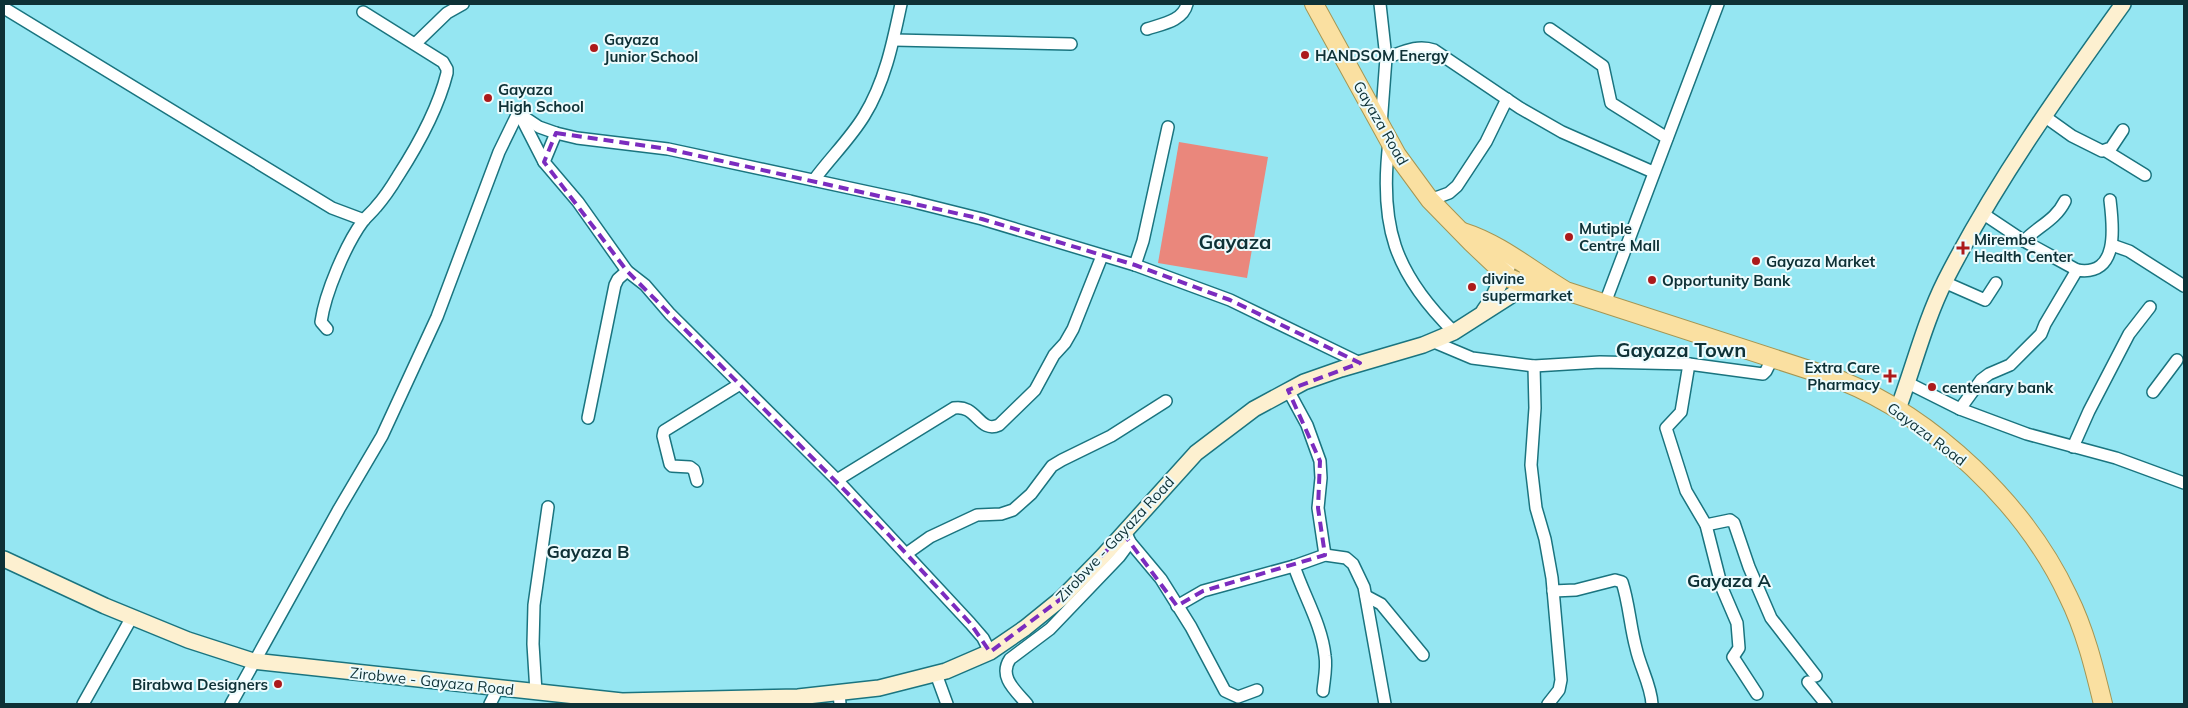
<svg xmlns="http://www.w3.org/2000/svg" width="2188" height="708" font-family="Mulish,sans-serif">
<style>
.green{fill:#ea877c}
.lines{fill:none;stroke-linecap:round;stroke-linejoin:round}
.street-casing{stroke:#1a747f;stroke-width:14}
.secondary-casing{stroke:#1a747f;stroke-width:18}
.primary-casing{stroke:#a59653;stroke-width:20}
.street{stroke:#fff;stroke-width:11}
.secondary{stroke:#fdf0d0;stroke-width:15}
.primary{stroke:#fae0a1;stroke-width:18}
.marked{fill:none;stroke:#7b2cbf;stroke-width:4;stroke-dasharray:10 6;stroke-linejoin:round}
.poi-dot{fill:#ac1a1b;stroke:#ecfbfd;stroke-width:2}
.labels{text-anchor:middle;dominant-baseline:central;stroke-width:4;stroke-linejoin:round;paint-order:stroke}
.poi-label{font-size:15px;font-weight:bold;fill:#0e3136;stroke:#ecfbfd;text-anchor:start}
.street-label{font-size:15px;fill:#0e3136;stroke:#ecfbfd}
.quarter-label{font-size:18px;font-weight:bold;fill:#0e3136;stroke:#ecfbfd}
.district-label{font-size:20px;font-weight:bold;fill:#0e3136;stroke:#ecfbfd}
</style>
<rect width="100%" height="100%" fill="#95e6f2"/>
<polygon class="green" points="1179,142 1268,157 1247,278 1158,263"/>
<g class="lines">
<g class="street-casing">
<g id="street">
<polyline points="1380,4 1386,58 1381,125"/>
<polyline points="4,8 332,208 364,220"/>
<path d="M 1147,29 C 1162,24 1183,21 1187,4"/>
<polyline points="1550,29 1603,66 1611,103 1667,138"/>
<polyline points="894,40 1071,44"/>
<polyline points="415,44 447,13 463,4"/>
<path d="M 1386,58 C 1403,52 1417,44 1434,50 L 1520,108 L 1562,132 L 1653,172"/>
<polyline points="518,113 539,127 556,133 577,138 668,149 910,201 982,219 1135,265 1230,300 1360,363"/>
<polyline points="2044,116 2072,136 2102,151 2111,148 2123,130"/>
<polyline points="522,119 544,162 578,202 627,271 645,285 670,314 837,480 970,623 983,638 990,652"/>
<path d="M 1389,142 C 1379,225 1394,273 1454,332"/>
<polyline points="2106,151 2145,175"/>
<polyline points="544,162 556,133"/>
<path d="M 814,180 C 830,158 850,139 864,116 C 885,82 893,42 901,4"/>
<polyline points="1430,200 1449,193 1457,186 1486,142 1507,99"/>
<polyline points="1982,213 2024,241 2077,270"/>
<path d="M 2024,241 C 2038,226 2055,221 2065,201"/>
<polyline points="2112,245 2129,251 2184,286"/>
<polyline points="1135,265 1143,241 1168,127"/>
<polyline points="1944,282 1985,300 1996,283"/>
<polyline points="1605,303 1718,4"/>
<path d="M 327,329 L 321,322 C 325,293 346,244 363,221 C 367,216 372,212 376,207 C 384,198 392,186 398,176 C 418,145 438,109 447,73 L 447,69 L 443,62 L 363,12"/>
<polyline points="1434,342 1472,358 1534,366 1600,362 1689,364 1763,374 1766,371 1773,357"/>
<polyline points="1689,364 1681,412 1666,428 1686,491 1706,525 1722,588 1737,623 1739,648 1733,657 1757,694"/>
<polyline points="1534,366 1535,408 1531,465 1536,508 1545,539 1552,578 1561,680 1559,690 1548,704"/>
<polyline points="1908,383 1960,409 2027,434 2116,458 2184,483"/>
<polyline points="1288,390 1307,425 1320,461 1321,478 1318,508 1325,555"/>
<polyline points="2153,392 2177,360"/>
<path d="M 1960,409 L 1981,380 L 1989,374 L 2010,365 L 2041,334 L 2045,324 L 2077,270 C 2120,277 2113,225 2110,200"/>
<polyline points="588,418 615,285 618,279 627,271"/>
<polyline points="2073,447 2089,411 2129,334 2150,307"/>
<path d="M 837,480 L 954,408 C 977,404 979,434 999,425 L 1035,390 L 1054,355 L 1065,343 L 1073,329 L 1102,256"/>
<polyline points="697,481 694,470 690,467 672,466 670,464 663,436 664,431 740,384"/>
<polyline points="1706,525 1730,520 1734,523 1749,567 1771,618 1816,676"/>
<polyline points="1130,542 1161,579 1191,627 1225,691 1238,697 1257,690"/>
<polyline points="906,554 930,537 977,515 1001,514 1013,510 1031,494 1052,466 1062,460 1111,436 1166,401"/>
<path d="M 1294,566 C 1304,596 1322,625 1325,656 C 1327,667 1324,680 1323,691"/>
<path d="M 1553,591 L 1576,590 L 1615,580 L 1622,582 C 1629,603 1630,626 1636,648 C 1640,667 1651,685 1652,704"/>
<polyline points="1366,596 1381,604 1423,655"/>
<polyline points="1177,606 1203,591 1294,566 1325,555 1346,558 1353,564 1364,587 1385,704"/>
<polyline points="936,674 947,704"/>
<polyline points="1808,682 1826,704"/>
<polyline points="536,692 533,644 534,605 548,507"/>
<polyline points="839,693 840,704"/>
<polyline points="83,704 132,617"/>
<polyline points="231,704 339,509 382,436 437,317 499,152 518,113"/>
<polyline points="490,704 498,688"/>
<path d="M 1027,704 C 1016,691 998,677 1010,659 L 1050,629 L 1119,557 L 1130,542 L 1125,531"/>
</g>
</g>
<g class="secondary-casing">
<g id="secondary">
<polyline points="1484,311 1493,298 1508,265"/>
<path d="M 1898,409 C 1914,366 1925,321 1945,281 C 1995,183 2059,93 2123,4"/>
<polyline points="4,559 105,606 188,640 253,661 622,701 798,697 879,688 946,671 990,652 1025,628 1062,598 1103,556 1196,453 1254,409 1304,382 1341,369 1423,345 1454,332 1515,293 1524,284 1527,275"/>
</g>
</g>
<g class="primary-casing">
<g id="primary">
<polyline points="1314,4 1397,155 1430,200 1472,243 1509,278 1524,284 1555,289"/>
<path d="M 1463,232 C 1501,244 1532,271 1566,291 L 1840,380 C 1934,418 2025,504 2068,596 C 2085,630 2094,667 2103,704"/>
</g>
</g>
<use href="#street" class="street"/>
<use href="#secondary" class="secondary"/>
<use href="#primary" class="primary"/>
</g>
<path class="marked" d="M 556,133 L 668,149 L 982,219 L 1135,265 L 1230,300 L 1360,363 L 1288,390 L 1320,461 L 1318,508 L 1325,555 L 1203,591 L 1177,606 L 1123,533 L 1062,598 L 990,652 L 970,623 L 889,535 L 627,271 L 544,162 Z"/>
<g class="poi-dot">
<circle cx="594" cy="48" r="5"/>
<circle cx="1305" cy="55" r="5"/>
<circle cx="488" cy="98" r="5"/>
<circle cx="1569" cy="237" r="5"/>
<path d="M1960.5 240.5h5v5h5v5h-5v5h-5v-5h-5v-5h5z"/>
<circle cx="1756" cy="261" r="5"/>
<circle cx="1652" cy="280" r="5"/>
<circle cx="1472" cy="287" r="5"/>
<path d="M1887.5 368.5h5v5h5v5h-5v5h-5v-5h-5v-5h5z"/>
<circle cx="1932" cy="387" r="5"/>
<circle cx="278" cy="684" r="5"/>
</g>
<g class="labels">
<g class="poi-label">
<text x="604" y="39">Gayaza<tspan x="604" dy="17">Junior School</tspan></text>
<text x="1315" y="55">HANDSOM Energy</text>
<text x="498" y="89">Gayaza<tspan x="498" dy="17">High School</tspan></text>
<text x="1579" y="228">Mutiple<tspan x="1579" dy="17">Centre Mall</tspan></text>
<text x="1974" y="239">Mirembe<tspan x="1974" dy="17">Health Center</tspan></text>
<text x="1766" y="261">Gayaza Market</text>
<text x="1482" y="278">divine<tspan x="1482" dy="17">supermarket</tspan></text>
<text x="1662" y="280">Opportunity Bank</text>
<text x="1880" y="367" text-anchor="end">Extra Care<tspan x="1880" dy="17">Pharmacy</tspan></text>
<text x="1942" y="387">centenary bank</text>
<text x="268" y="684" text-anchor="end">Birabwa Designers</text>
</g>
<g class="street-label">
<text transform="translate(1381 123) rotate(60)">Gayaza Road</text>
<text transform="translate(1927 434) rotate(37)">Gayaza Road</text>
<text transform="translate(1115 539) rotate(-47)">Zirobwe - Gayaza Road</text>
<text transform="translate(432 681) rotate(6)">Zirobwe - Gayaza Road</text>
</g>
<g class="quarter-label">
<text x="588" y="551">Gayaza B</text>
<text x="1729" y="580">Gayaza A</text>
</g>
<g class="district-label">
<text x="1235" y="241">Gayaza</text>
<text x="1681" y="349">Gayaza Town</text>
</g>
</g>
<rect width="2188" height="708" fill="none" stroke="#0e3136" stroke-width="10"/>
</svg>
